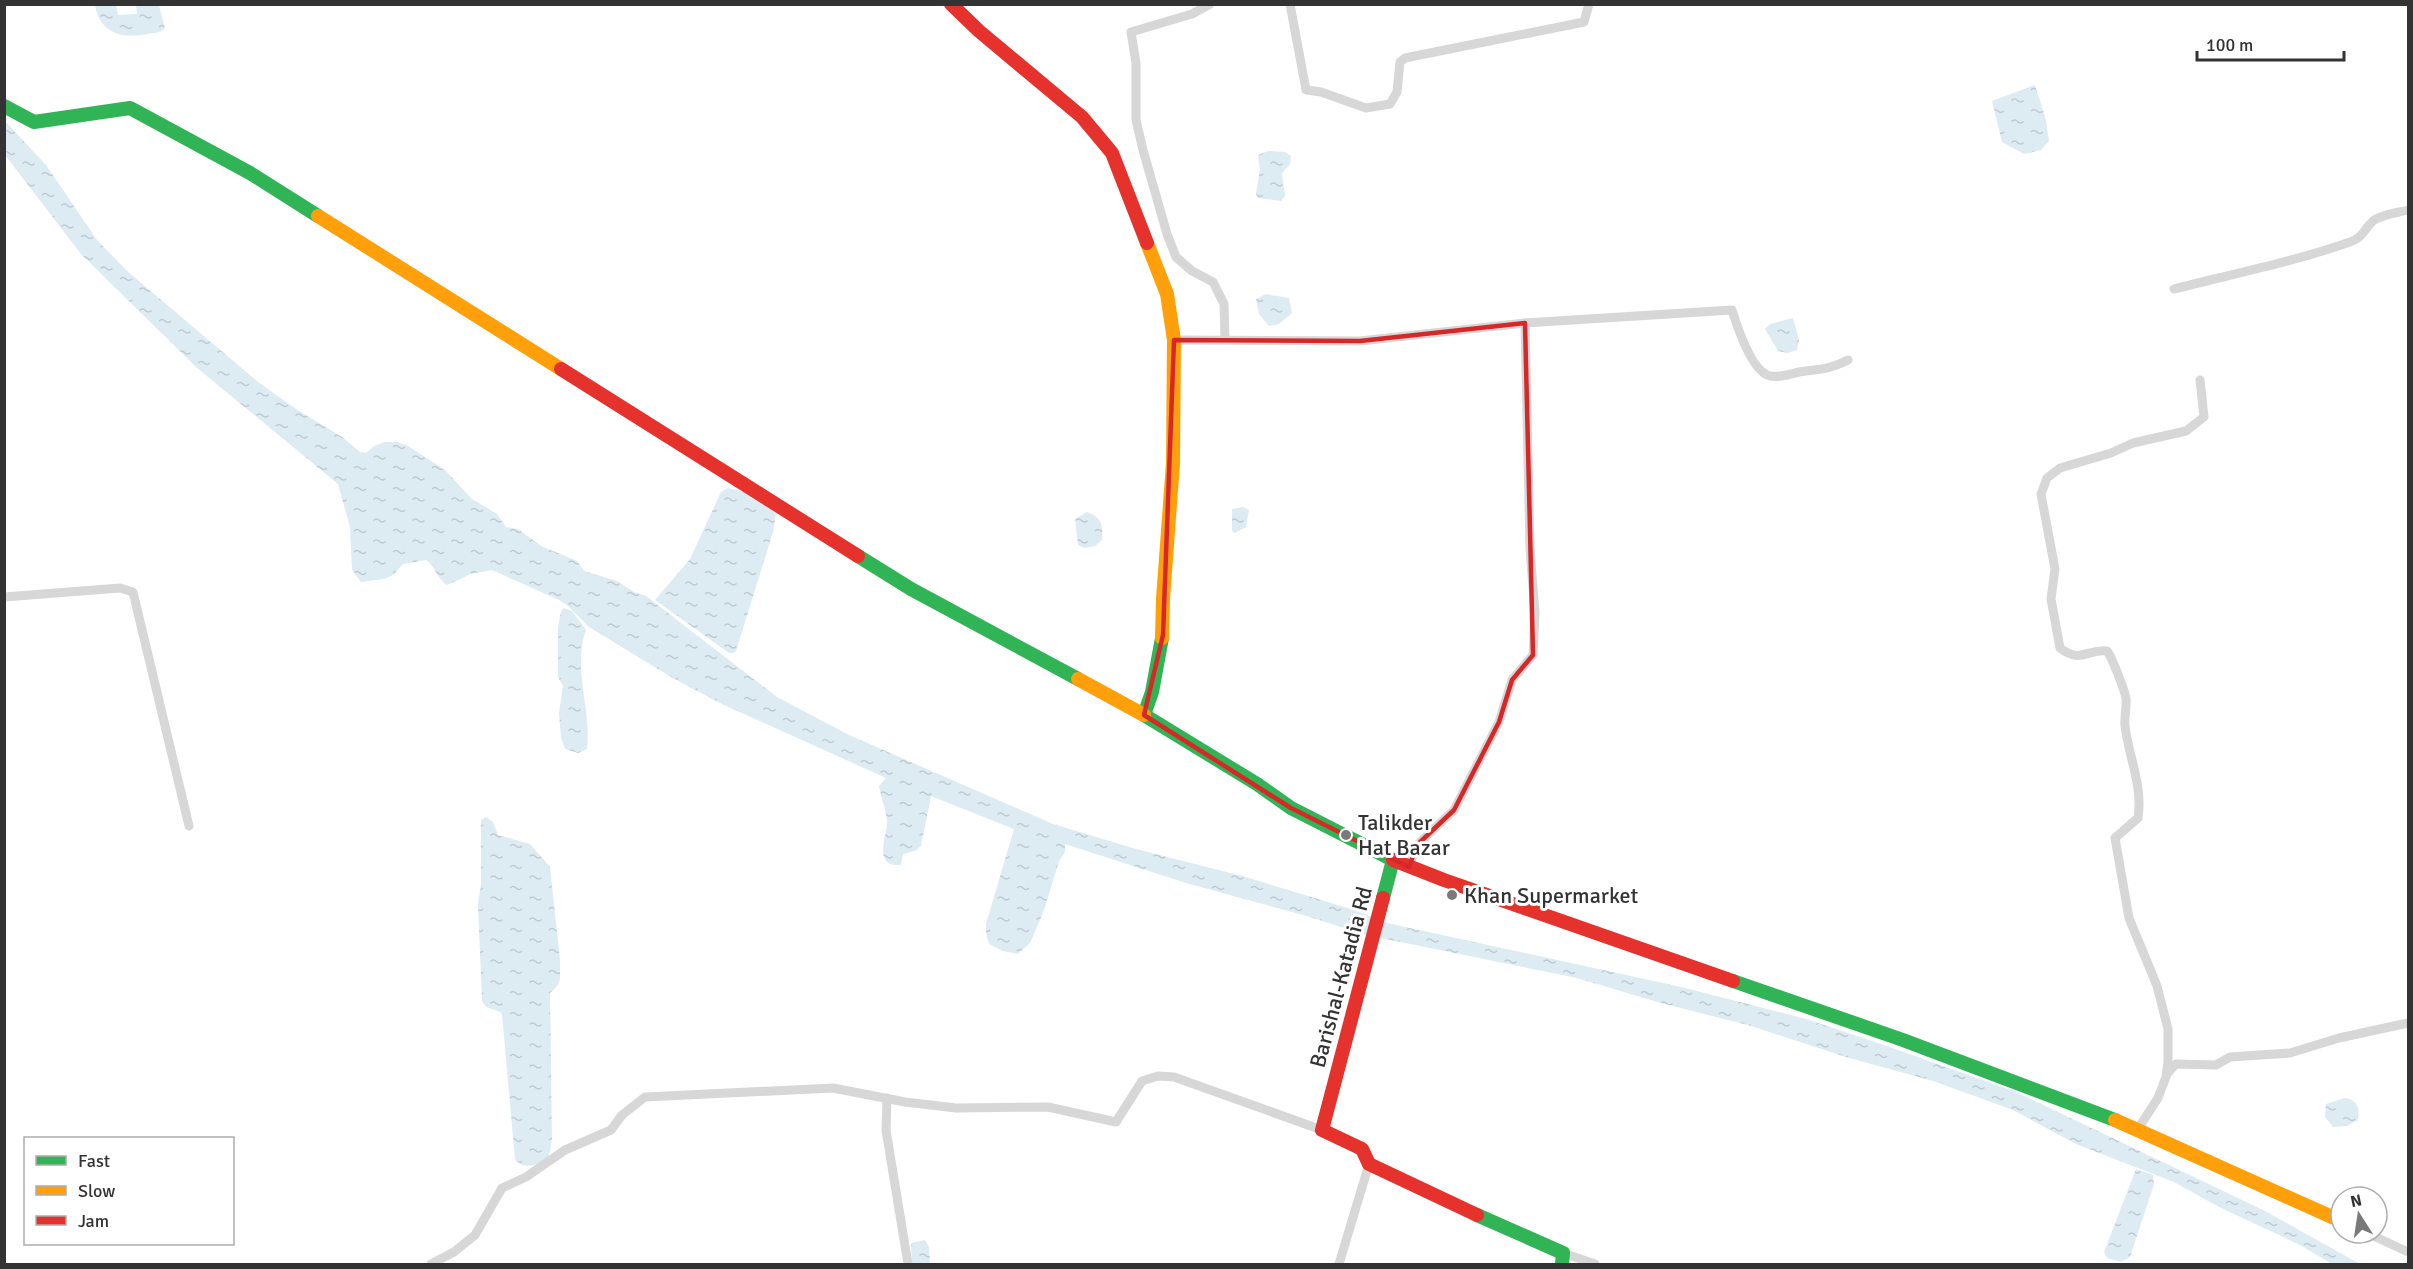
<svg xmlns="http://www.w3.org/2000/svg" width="2413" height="1269" font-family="Signika,sans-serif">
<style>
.water{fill:url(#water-ripples)}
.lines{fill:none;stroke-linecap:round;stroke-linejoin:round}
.street{stroke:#d7d7d7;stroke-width:9}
.fast{stroke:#30b455;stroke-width:14}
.slow{stroke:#ff9f0a;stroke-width:14}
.jam{stroke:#e5322d;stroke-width:14}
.marked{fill:none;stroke:#d62828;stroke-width:4.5;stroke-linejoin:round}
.poi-dot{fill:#7a7a7a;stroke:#fff;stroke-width:2}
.labels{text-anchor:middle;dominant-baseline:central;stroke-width:6;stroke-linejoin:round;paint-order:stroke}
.poi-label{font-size:22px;fill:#333;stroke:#fff;text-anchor:start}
.street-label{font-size:22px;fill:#333;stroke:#fff}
</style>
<defs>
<pattern id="water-ripples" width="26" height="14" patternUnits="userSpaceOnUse" patternTransform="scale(1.5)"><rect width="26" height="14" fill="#ddebf3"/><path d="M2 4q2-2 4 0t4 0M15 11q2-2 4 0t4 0" fill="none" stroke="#becad1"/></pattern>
</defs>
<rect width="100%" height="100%" fill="#fff"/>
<g class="water">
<path d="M 95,5 L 116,5 L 118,15 L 137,14 L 136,5 L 159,5 L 165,29 C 160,33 153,33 147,34 C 121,39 100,33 95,5 Z"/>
<polygon points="2035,85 2046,120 2049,141 2041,150 2024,154 2002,142 1992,101"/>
<path d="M 5,121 L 46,165 L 97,240 L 127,271 L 258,382 L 296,409 L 342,437 L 360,452 L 366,453 L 374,446 L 385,442 L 398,442 L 408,446 L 445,470 L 472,499 L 497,514 L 506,527 L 518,529 L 541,546 L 577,561 L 584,571 L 617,581 L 634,592 L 646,596 L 777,697 L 849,735 L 1053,824 L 1136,849 L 1242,876 L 1354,910 L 1387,923 L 1681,987 L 1806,1019 L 1881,1044 L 2014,1091 L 2265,1211 L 2360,1264 L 2332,1264 L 2300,1245 L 2219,1207 L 2174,1182 L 2076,1144 L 2013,1110 L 1933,1081 L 1846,1057 L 1748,1025 L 1661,1003 L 1577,978 L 1366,935 L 1310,917 L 1186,883 L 1065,844 L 1065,852 L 1059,861 L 1043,913 L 1030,943 L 1018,954 L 1003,951 L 989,944 L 986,933 L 986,924 L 1014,829 L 931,796 L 921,846 L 915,851 L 903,854 L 901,865 C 871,867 888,836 887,820 C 886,809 881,798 879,786 L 886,778 L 722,704 L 671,677 L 589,627 L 568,606 L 559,600 L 492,570 L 471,574 L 447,585 C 437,579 436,567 426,560 L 403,564 L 393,575 L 384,579 L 361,582 L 352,570 L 350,527 L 338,484 L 196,367 L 81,254 L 5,155 Z"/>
<polygon points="1268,151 1285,152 1291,156 1290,164 1282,173 1285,196 1281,201 1258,198 1256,194 1260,170 1258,155"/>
<polygon points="1266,294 1289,298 1292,313 1279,324 1269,326 1259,314 1256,299"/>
<polygon points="1793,318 1799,340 1797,350 1787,353 1778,351 1765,329 1770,324"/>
<polygon points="728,488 753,494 776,513 773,532 736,651 733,653 729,653 655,600 690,559 721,492"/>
<polygon points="1243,507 1249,510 1246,527 1235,533 1232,531 1232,509"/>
<path d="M 1087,512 C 1102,517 1103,525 1102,540 L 1095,546 L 1085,548 L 1078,545 L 1075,519 Z"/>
<path d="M 564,608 L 572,611 L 586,630 C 572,667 592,710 587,749 L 578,753 L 565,749 L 561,737 L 559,713 L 563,686 L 558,677 L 558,628 L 561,611 Z"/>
<path d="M 486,817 L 493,822 L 498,835 L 530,844 L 550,867 L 560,960 L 560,979 L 558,985 L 550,993 L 552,1139 L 550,1152 L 546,1161 C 535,1165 523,1170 515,1159 L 502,1014 C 495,1007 485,1011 482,1000 L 478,904 L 481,884 L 481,820 Z"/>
<path d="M 2345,1098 C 2357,1100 2360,1108 2358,1120 L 2347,1126 L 2333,1127 L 2325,1117 L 2326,1104 Z"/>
<polygon points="2136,1169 2153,1175 2154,1184 2130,1257 2121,1262 2107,1258 2104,1252"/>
<polygon points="925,1240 929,1247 930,1262 928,1264 912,1264 911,1243"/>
</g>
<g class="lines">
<g class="street">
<polyline points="1210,4 1192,14 1131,32 1136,63 1136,120 1143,150 1167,234 1176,257 1192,271 1213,282 1224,304 1225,339"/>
<polyline points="1290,4 1306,90 1321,92 1366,108 1390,104 1397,92 1400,62 1405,58 1584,22 1589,4"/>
<path d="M 2174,289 C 2233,274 2293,262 2350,242 C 2364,237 2364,229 2373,221 C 2382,214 2397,213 2408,210"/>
<path d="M 1174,340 L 1360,341 L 1525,323 L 1732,310 C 1737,326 1750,367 1767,375 C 1776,379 1790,374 1799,372 C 1820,369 1828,370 1848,360"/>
<polyline points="4,597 120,588 133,592 189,826"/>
<polyline points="1409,867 1417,845 1454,810 1499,722 1512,680 1533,655 1535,613 1530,549 1525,323"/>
<polyline points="2167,1074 2176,1064 2216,1065 2230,1057 2290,1053 2339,1038 2408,1023"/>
<polyline points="887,1098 886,1130 908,1264"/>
<path d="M 2138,1129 L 2158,1098 L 2166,1077 L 2168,1062 L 2168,1029 L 2157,986 L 2129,918 L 2115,838 L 2138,818 C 2143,786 2129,758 2125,726 C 2124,717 2127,707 2126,698 C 2124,689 2112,657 2107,651 C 2086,649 2081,664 2060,648 L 2051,599 L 2055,569 L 2041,494 L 2047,478 L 2060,468 L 2111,453 L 2133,443 L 2186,431 L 2204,417 L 2200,380"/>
<polyline points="2367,1233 2408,1252"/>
<polyline points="1563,1253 1595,1264"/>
<polyline points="431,1264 454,1252 475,1235 502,1188 526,1177 565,1150 611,1130 622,1115 645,1097 833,1088 905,1102 956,1108 1048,1107 1116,1122 1142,1081 1158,1076 1174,1077 1322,1130"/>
<polyline points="1339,1264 1369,1164"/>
</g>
<g class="fast">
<polyline points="4,106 34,122 130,108 250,173 318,216"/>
<polyline points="858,556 911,589 1078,679"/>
<polyline points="1162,638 1152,692 1144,715 1257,784 1291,808 1393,860 1383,898"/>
<polyline points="1733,981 1903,1040 2115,1120"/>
<polyline points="1477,1215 1563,1253 1562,1264"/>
</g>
<g class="slow">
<polyline points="318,216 561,369"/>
<polyline points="1147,243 1167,294 1174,340 1173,463 1163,599 1162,638"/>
<polyline points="1078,679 1144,715"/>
<polyline points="2115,1120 2341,1221"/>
</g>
<g class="jam">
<polyline points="951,4 979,31 1082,117 1112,153 1147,243"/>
<polyline points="561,369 858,556"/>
<polyline points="1393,860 1444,880 1733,981"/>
<polyline points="1383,898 1322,1130 1362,1149 1369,1164 1477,1215"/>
</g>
</g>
<path class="marked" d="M 1525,323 L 1533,655 L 1512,680 L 1499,722 L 1454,810 L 1417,845 L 1409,867 L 1291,808 L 1144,715 L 1163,635 L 1174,340 L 1360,341 Z"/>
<g class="poi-dot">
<circle cx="1346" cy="835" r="6"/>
<circle cx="1452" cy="895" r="6"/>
</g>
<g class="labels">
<g class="poi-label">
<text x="1358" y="822">Talikder<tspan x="1358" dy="25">Hat Bazar</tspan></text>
<text x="1464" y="895">Khan Supermarket</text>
</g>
<g class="street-label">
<text transform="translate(1341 977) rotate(-75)">Barishal-Katadia Rd</text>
</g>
</g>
<rect width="2413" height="1269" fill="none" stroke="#333333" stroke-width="12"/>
<rect x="24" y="1137" width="210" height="108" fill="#ffffff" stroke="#adadad" stroke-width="1.5"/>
<rect x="36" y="1156" width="30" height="9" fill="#30b455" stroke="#adadad" stroke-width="1.5"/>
<text x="78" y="1167" font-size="18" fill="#333333">Fast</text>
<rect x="36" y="1186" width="30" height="9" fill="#ff9f0a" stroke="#adadad" stroke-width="1.5"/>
<text x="78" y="1197" font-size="18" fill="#333333">Slow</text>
<rect x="36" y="1216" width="30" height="9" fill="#e5322d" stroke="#adadad" stroke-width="1.5"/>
<text x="78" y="1227" font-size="18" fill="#333333">Jam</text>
<g transform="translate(2359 1215) rotate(348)"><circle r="28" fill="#ffffff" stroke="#adadad" stroke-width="1.5"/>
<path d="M0-4.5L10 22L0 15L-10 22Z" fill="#7a7a7a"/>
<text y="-9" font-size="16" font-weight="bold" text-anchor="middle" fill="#333333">N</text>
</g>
<path d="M2197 51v9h147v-9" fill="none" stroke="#333333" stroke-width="3"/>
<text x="2206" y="51" font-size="18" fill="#333333" stroke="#ffffff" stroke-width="4.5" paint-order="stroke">100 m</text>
</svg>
